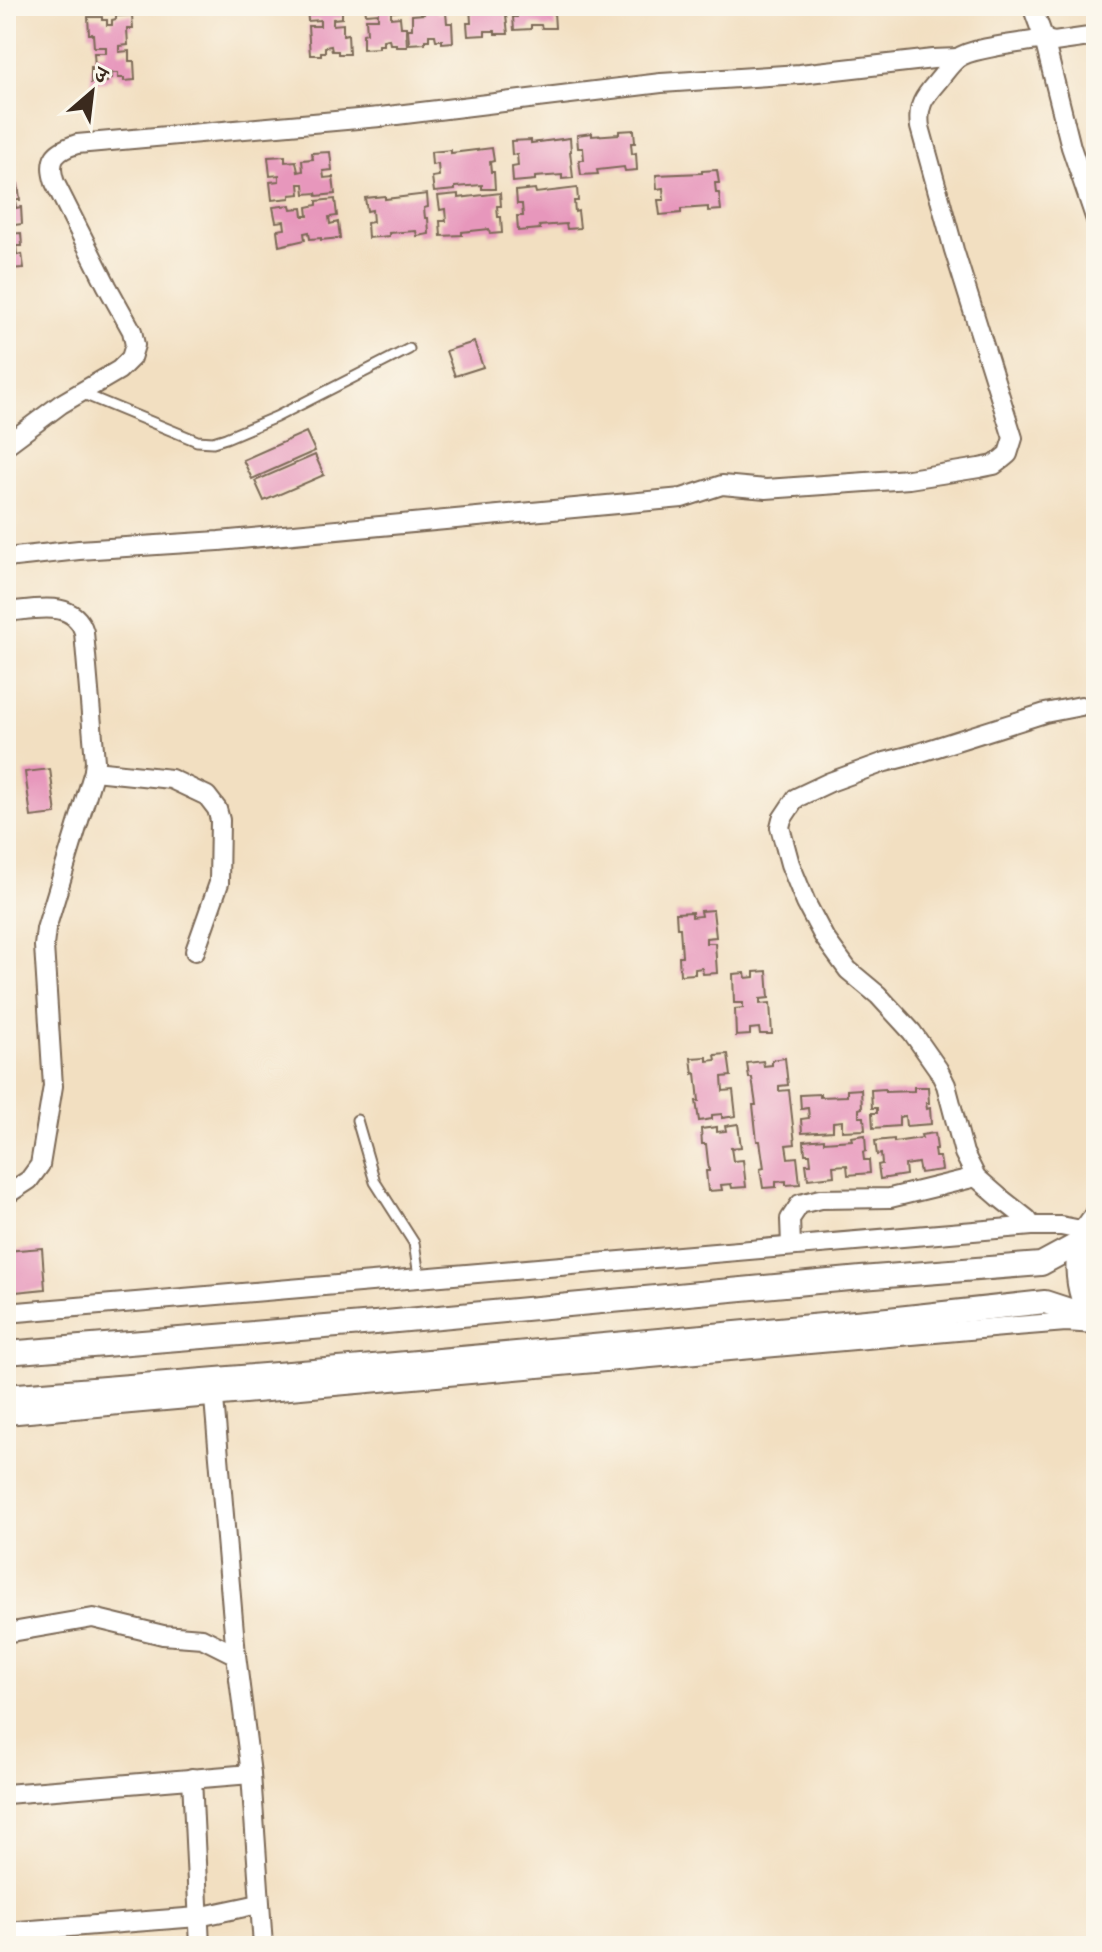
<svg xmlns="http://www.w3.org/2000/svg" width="1102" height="1952" font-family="Cardo,'Noto Serif Devanagari',serif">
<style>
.building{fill:#e797bc}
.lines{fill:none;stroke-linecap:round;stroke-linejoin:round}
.service-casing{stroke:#7b6957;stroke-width:13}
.minor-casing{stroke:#7b6957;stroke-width:22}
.tertiary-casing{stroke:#7b6957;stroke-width:26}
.service{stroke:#fff;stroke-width:9}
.minor{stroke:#fff;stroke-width:18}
.tertiary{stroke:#fff;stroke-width:22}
</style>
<rect width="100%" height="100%" fill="#fbf7ec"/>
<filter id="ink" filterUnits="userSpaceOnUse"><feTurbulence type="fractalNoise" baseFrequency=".0125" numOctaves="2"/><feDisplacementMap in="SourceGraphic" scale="16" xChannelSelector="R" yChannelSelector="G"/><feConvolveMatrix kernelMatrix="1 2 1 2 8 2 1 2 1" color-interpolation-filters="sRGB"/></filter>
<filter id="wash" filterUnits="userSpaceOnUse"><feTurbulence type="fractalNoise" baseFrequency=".006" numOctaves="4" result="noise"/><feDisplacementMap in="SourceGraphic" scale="32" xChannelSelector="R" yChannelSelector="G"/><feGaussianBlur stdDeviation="1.8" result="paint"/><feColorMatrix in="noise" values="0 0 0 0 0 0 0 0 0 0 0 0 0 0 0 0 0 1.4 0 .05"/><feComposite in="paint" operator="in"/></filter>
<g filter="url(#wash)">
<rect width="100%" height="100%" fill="#f2dfc1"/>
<g id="blocks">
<g class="building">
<polygon points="307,6 342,6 342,18 333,19 333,25 343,24 343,35 348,34 349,54 338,54 338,51 332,51 331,46 325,47 325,52 321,52 321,55 310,55 308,26 320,26 320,20 308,21"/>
<polygon points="365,6 400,6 400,11 391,12 391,18 400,17 401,27 406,27 407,47 396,47 396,44 390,44 389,39 383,40 383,45 379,45 379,48 363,49 363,34 367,33 366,19 378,19 378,13 366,14"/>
<polygon points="411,6 436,6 437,13 446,13 447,23 452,23 453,42 442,43 442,40 436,40 435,35 429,35 429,40 425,40 425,43 409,44 408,29 412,29 412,15 424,14 423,9 411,9"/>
<polygon points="470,6 505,6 508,34 495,34 495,31 485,31 485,35 468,36 467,23 471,23"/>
<polygon points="517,6 551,6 551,12 554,12 555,28 542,28 541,25 531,25 531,29 514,30 513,17 517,17"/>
<polygon points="132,15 133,29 127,29 128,45 119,46 119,52 129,51 129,61 134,61 135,80 124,81 124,78 118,78 118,73 111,73 112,79 107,79 107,82 91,83 91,67 95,67 94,53 106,53 106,47 94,47 93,34 89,34 88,17 102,17 102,20 107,20 107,25 112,25 112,20 116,19 116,16"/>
<polygon points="634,130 635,143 631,143 632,154 636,153 637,170 625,171 624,167 597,170 598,174 581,175 579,160 584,160 583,148 578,148 577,135 592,133 592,136 619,134 619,131"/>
<polygon points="570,138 571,151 570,151 573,178 562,179 562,175 535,177 535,180 513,182 512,167 518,166 517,154 512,155 511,141 531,140 531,143"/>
<polygon points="492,148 494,161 490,162 491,172 494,172 495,189 482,189 482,185 455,187 455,190 434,192 432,177 439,176 438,164 432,165 431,152 451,150 451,153"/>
<polygon points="330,152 332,170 323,171 324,178 333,177 335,194 317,196 316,193 305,194 304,184 299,184 300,194 290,195 290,198 272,200 270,182 279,181 279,175 270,176 268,157 285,156 285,162 296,161 298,172 303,171 302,160 313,159 312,153"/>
<polygon points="717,170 719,183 715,183 716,193 719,193 721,210 708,211 708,207 681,209 681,213 660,215 658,200 664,200 663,188 657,189 656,175 702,173 702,171"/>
<polygon points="18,184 20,200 15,200 16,208 21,207 22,224 7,226 6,185"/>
<polygon points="577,188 578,201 574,201 575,212 578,211 580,228 567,229 566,224 539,226 540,229 518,231 517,216 523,216 522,204 517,204 516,191 535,189 536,193"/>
<polygon points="500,193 501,206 497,206 498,217 501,217 502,233 490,234 489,229 462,232 462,235 441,236 440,221 446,221 445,209 440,210 438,196 458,194 458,198"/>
<polygon points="427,194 428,207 424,208 425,218 428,218 429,234 417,236 416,231 389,233 389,236 368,238 367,223 373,222 372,210 367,211 365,198 385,196 385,199"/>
<polygon points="335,199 337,216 329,217 330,224 338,222 340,238 321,240 321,238 310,239 309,232 304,233 305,240 279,246 277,230 285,229 284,221 276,222 273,207 290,205 291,209 302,208 303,216 308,216 307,207 317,205 317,201"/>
<polygon points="21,233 22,246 16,246 17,255 22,254 24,268 6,269 6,256 10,256 9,251 6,252 6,234"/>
<polygon points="474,342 483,367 455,376 446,351"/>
<polygon points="306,432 315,451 252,479 243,460"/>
<polygon points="315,455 324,475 264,501 255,481"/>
<polygon points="50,769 56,814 31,817 25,772"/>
<polygon points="713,910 716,937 706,938 706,943 715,943 717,973 703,974 702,968 695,969 695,974 680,975 679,956 682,956 680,928 677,928 676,913 692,912 692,917 701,916 700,911"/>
<polygon points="767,971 769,998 760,999 760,1004 770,1003 772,1034 760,1034 759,1028 750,1029 750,1035 736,1036 735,1009 743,1008 743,1003 734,1003 733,974 745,973 746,978 754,977 754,972"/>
<polygon points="728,1054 731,1076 722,1077 723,1091 733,1090 736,1116 722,1118 722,1114 712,1115 712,1119 699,1121 696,1101 699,1101 696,1073 693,1074 691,1058 707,1057 707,1061 716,1060 715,1055"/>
<polygon points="785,1058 788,1085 779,1086 779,1091 789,1090 795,1144 786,1145 788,1158 797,1157 800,1184 786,1185 786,1181 776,1182 776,1187 763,1188 760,1169 764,1168 760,1141 757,1141 753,1105 756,1105 752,1078 749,1078 747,1063 763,1061 764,1066 772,1065 772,1060"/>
<polygon points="914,1087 928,1087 929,1103 926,1103 927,1109 930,1108 931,1124 906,1126 905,1116 899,1117 899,1126 873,1128 872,1113 877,1113 877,1108 872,1108 871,1090 885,1089 885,1092 914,1091"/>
<polygon points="861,1089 862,1108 859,1109 859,1117 864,1117 865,1130 842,1131 842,1121 833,1122 833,1131 802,1133 801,1119 809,1118 808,1108 801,1109 800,1095 820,1094 820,1097 847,1096 847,1090"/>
<polygon points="738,1124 741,1147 731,1148 733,1161 743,1160 746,1187 732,1188 731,1184 721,1185 722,1190 708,1191 706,1171 709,1171 706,1144 702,1144 701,1129 717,1127 717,1132 726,1131 725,1126"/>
<polygon points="935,1133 937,1149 934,1149 935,1157 940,1157 942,1170 920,1173 918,1163 905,1165 906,1175 880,1179 878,1165 882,1164 881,1154 877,1155 875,1141 894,1139 894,1142 922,1138 921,1135"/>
<polygon points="865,1135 866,1151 863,1152 864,1160 869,1160 870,1173 848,1175 847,1165 833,1166 834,1176 808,1179 806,1164 811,1164 810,1154 805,1154 804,1141 824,1139 824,1142 852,1140 851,1137"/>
<polygon points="42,1248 45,1289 6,1293 6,1251"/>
</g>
</g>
</g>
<g filter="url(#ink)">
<use href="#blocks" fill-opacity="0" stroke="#7b6957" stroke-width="2"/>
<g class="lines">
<g class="service-casing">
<g id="service">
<polyline points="81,393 197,441 213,442 226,438 276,417 409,349"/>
<polyline points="357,1120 375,1182 414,1243 419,1276"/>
</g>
</g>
<g class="minor-casing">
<g id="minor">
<polyline points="1032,6 1044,39 1054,42 1096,36"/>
<path d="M 6,445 L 61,404 L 119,370 L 131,358 L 135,345 L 132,331 L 107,286 L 55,183 C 47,159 55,151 77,144 L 380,117 L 661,83 L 800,74 L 933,59 L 958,58"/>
<path d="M 6,558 L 79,550 L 219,541 L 682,498 L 722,485 L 766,489 L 909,479 L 979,468 L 994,465 L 1002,459 L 1008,454 L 1013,438 L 954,250 L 920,127 C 917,106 924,97 937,82 C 944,74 950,64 958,58 C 973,47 1024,43 1044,39 L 1071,147 L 1096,220"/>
<path d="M 6,612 C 33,610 74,598 84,632 L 95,761 L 94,771 L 46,929 L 44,946 L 53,1086 L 40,1165 L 29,1180 L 6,1195"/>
<polyline points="94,771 171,779 207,796 217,809 220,820 219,883 195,951"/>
<polyline points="1032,1226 1027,1219 999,1197 976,1177 964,1153 946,1085 938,1069 912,1032 878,995 848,970 824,937 806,903 790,864 780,827 782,819 796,798 830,782 885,762 912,755 1045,713 1081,706"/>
<polyline points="791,1245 790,1219 800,1204 820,1199 890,1198 976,1177"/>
<polyline points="6,1313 1032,1226 1061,1226 1086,1231"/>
<polyline points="213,1387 236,1655 251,1774 263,1946"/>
<polyline points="6,1415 1003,1327 1066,1322 1095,1324"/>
<polyline points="6,1633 93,1618 163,1635 202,1638 236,1655"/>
<polyline points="192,1778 200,1946"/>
<polyline points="6,1794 251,1774"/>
<polyline points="6,1932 198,1917 259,1904"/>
</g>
</g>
<g class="tertiary-casing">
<g id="tertiary">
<path d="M 1095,1323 C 1074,1293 1069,1244 1096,1216"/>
<polyline points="6,1353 375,1323 861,1278 1041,1264 1080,1243"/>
<polyline points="6,1396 351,1368 888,1319 1045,1302 1091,1317"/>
</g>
</g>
<use href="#service" class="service"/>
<use href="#minor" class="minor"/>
<use href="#tertiary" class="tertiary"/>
</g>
</g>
<rect width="1102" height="1952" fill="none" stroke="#fbf7ec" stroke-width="32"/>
<g transform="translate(92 92) rotate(28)" stroke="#fbf7ec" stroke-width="6" paint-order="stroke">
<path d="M0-6L14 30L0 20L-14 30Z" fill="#3b2a1e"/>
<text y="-12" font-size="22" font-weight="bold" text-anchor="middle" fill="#3b2a1e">उ</text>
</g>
</svg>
